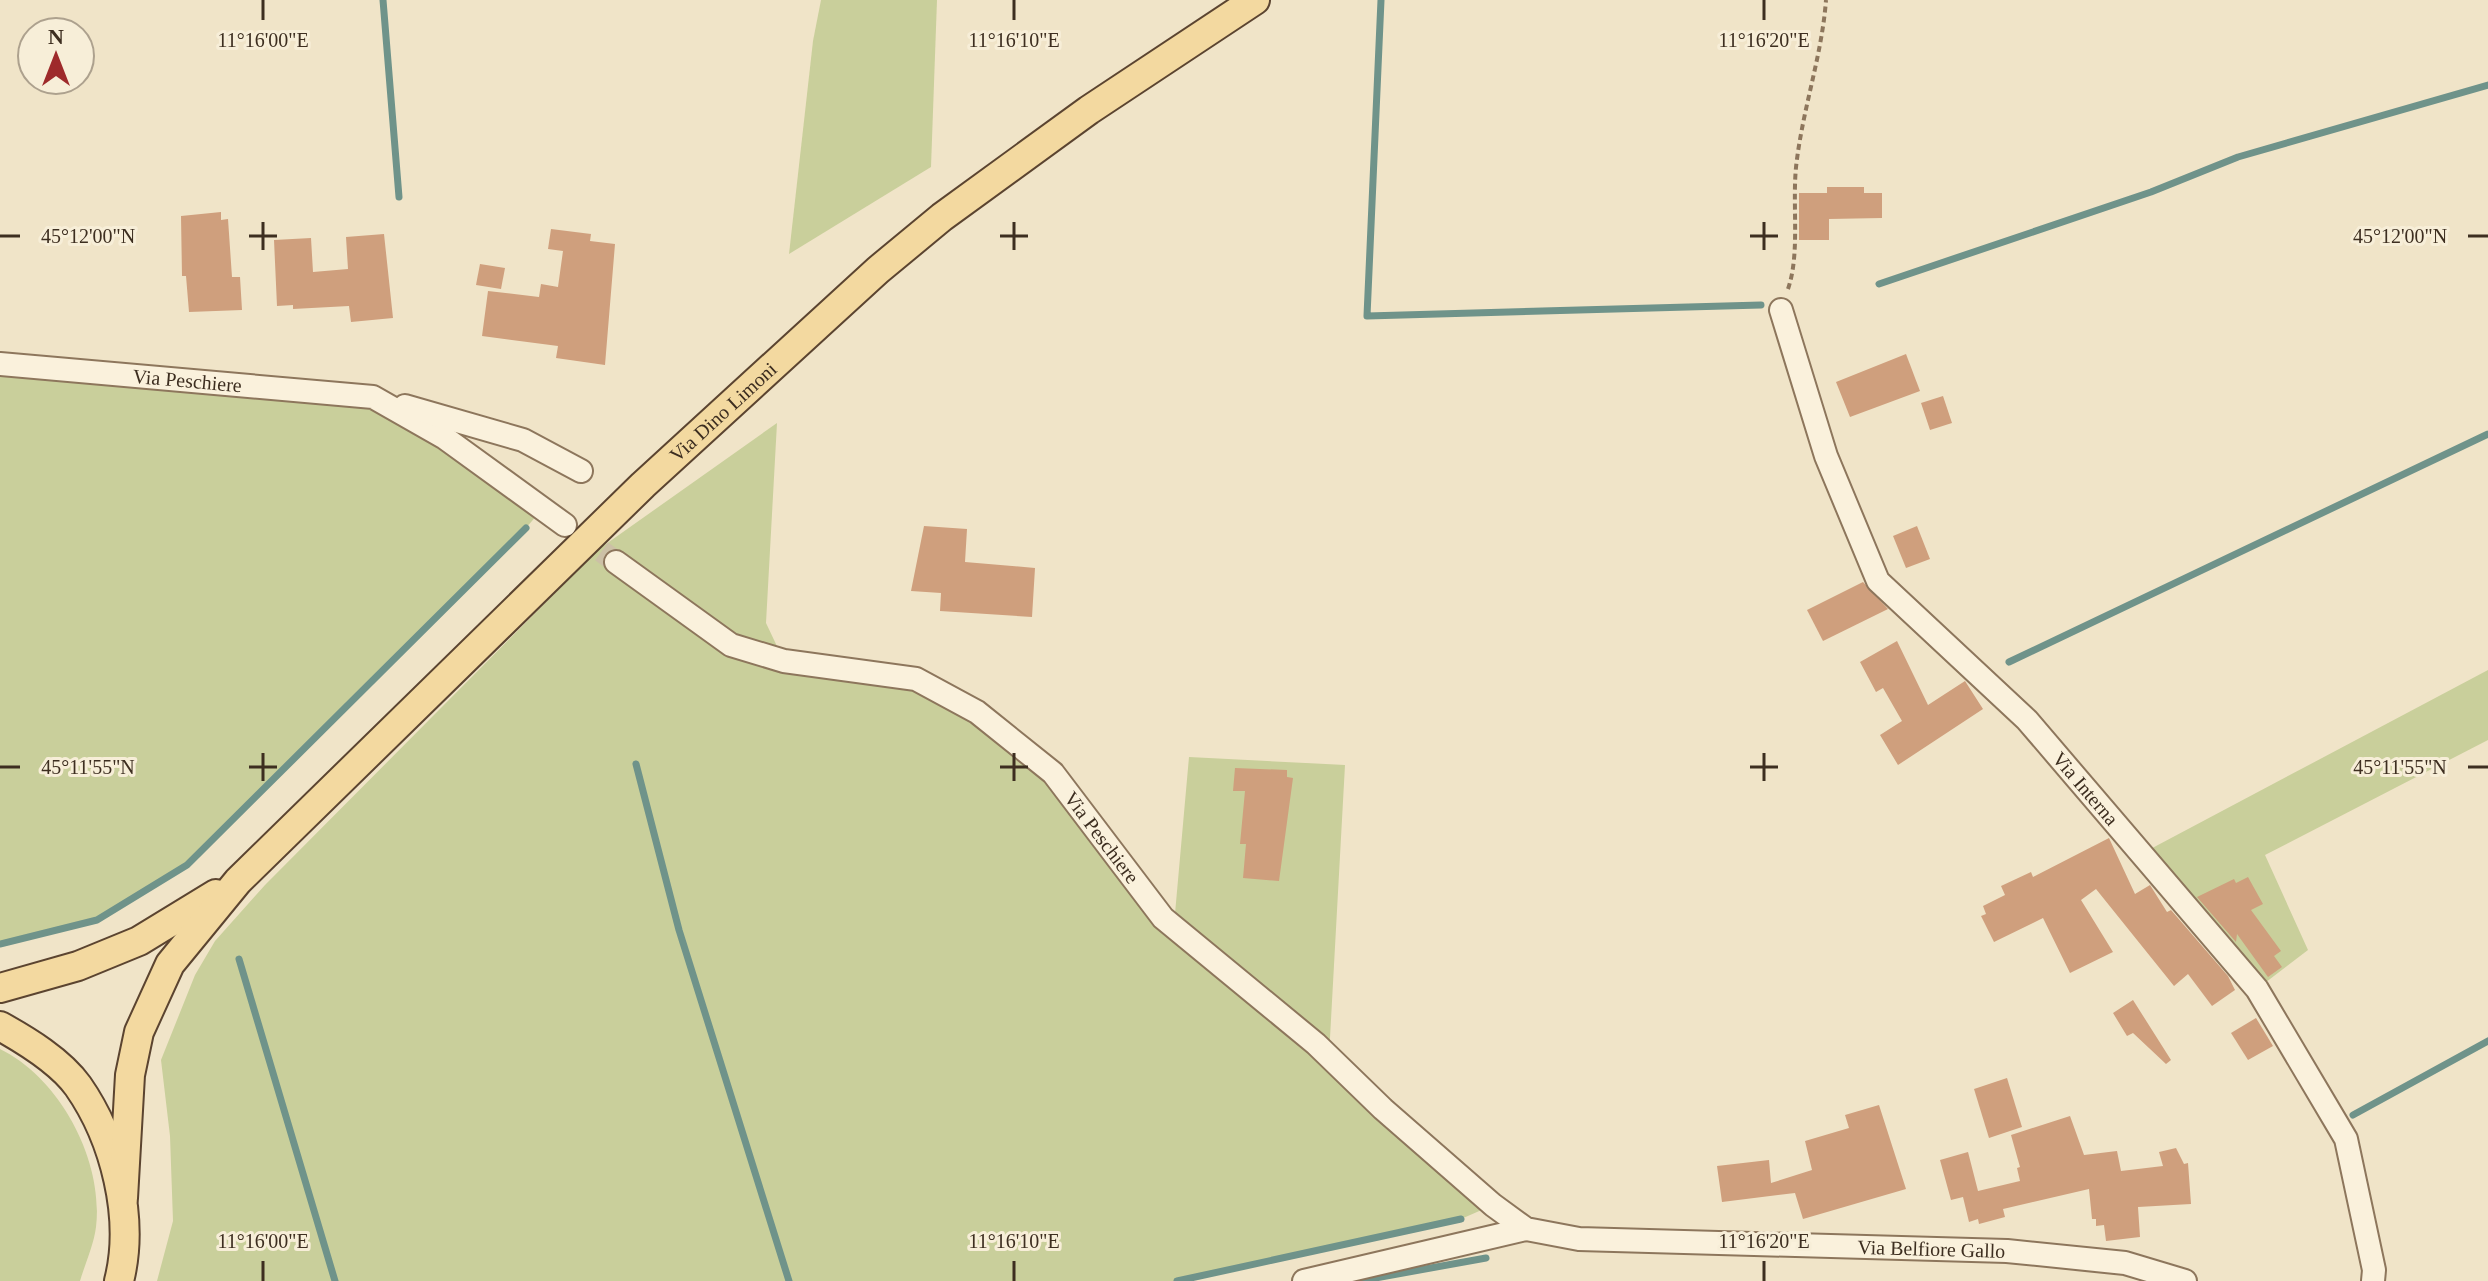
<svg xmlns="http://www.w3.org/2000/svg" width="2488" height="1281" font-family="'Times New Roman',serif">
<style>
.green{fill:#c9cf9b}
.lines{fill:none;stroke-linecap:round;stroke-linejoin:round}
.stream{stroke:#6f938a;stroke-width:7}
.building{fill:#cf9f7d}
.minor-tunnel{stroke:#ccc0a6;stroke-width:22;stroke-dasharray:22 11;stroke-linecap:butt}
.minor-casing{stroke:#8d765c;stroke-width:26}
.major-casing{stroke:#5b4430;stroke-width:32}
.path{stroke:#8d765c;stroke-width:4;stroke-dasharray:6 4;stroke-linecap:butt}
.minor{stroke:#faf1dc;stroke-width:22}
.major{stroke:#f3d9a0;stroke-width:28}
.ticks{fill:none;stroke:#3d2e20;stroke-width:3}
.labels{text-anchor:middle;dominant-baseline:central;stroke-width:6;stroke-linejoin:round;paint-order:stroke}
.street-label{font-size:20px;fill:#3d2e20;stroke:#f7eed8}
.ticks-label{font-size:20px;text-anchor:middle;fill:#3d2e20;stroke:#f7eed8;stroke-width:6;stroke-linejoin:round;paint-order:stroke}
</style>
<rect width="100%" height="100%" fill="#f0e4c8"/>
<g class="green">
<polygon points="821,0 937,0 931,167 789,254 813,41"/>
<polygon points="0,364 373,397 543,508 526,528 187,865 97,920 0,944"/>
<polygon points="777,423 766,623 784,661 916,679 1053,773 1174,925 1189,757 1345,765 1329,1056 1493,1205 1461,1219 1177,1281 157,1281 173,1221 170,1136 161,1060 195,975 215,941 265,885 599,549"/>
<polygon points="2488,670 2488,740 2265,855 2308,950 2257,989 2141,854"/>
<path d="M 0,1049 C 60,1078 104,1161 96,1227 C 94,1244 85,1264 80,1281 L 0,1281 Z"/>
</g>
<g class="lines">
<g class="stream">
<polyline points="383,0 399,197"/>
<polyline points="1381,0 1367,316 1761,305"/>
<polyline points="1879,284 2151,192 2238,157 2488,85"/>
<polyline points="2009,662 2488,434"/>
<polyline points="636,764 679,930 789,1281"/>
<polyline points="0,944 97,920 187,865 526,528"/>
<polyline points="239,959 335,1281"/>
<polyline points="2353,1115 2488,1041"/>
<polyline points="1177,1281 1461,1219"/>
<polyline points="1359,1281 1486,1258"/>
</g>
</g>
<g class="building">
<polygon points="1827,187 1864,187 1864,193 1882,193 1882,218 1829,219 1829,240 1799,240 1799,193 1827,193"/>
<polygon points="221,212 221,220 228,219 232,277 240,277 242,310 189,312 186,276 182,276 181,216"/>
<polygon points="551,229 591,234 590,241 615,244 605,365 556,358 558,346 482,336 488,291 539,297 541,284 558,287 563,251 548,249"/>
<polygon points="384,234 393,318 351,322 349,306 293,309 293,305 277,306 274,240 311,238 313,272 348,269 346,237"/>
<polygon points="480,264 505,268 501,289 476,285"/>
<polygon points="1906,354 1920,391 1850,417 1836,382"/>
<polygon points="1943,396 1952,423 1930,430 1921,403"/>
<polygon points="924,526 967,529 965,562 1035,568 1032,617 940,611 941,593 911,591"/>
<polygon points="1917,526 1930,559 1906,568 1893,536"/>
<polygon points="1863,582 1888,609 1823,641 1807,610"/>
<polygon points="1897,641 1928,705 1965,681 1983,709 1898,765 1880,735 1902,721 1883,688 1876,692 1860,662"/>
<polygon points="1235,768 1287,770 1287,777 1293,778 1279,881 1243,878 1246,844 1240,844 1245,791 1233,791"/>
<polygon points="2109,838 2135,894 2150,885 2167,912 2171,910 2228,976 2235,990 2212,1006 2188,974 2174,986 2096,889 2081,900 2113,952 2070,973 2043,918 1994,942 1981,916 1986,914 1983,906 2005,895 2001,886 2031,872 2033,877"/>
<polygon points="2248,877 2263,904 2251,910 2281,951 2274,956 2282,967 2268,977 2237,934 2236,942 2197,897 2234,879 2236,883"/>
<polygon points="2133,1000 2171,1060 2166,1064 2133,1033 2127,1036 2113,1013"/>
<polygon points="2256,1018 2273,1046 2248,1060 2231,1033"/>
<polygon points="2007,1078 2022,1127 1989,1138 1974,1089"/>
<polygon points="1879,1105 1906,1189 1803,1219 1795,1193 1722,1202 1717,1166 1769,1160 1771,1183 1812,1170 1805,1141 1849,1128 1845,1115"/>
<polygon points="2070,1116 2084,1155 2117,1151 2121,1171 2163,1166 2159,1152 2176,1148 2184,1164 2188,1163 2191,1204 2138,1207 2140,1237 2106,1241 2104,1225 2096,1226 2096,1219 2092,1219 2089,1189 2003,1209 2005,1217 1979,1224 1978,1219 1969,1222 1963,1197 1951,1200 1940,1160 1968,1152 1978,1191 2020,1181 2017,1168 2020,1167 2011,1135"/>
</g>
<g class="lines">
<polyline class="minor-tunnel" points="575,532 616,562"/>
<g class="minor-casing">
<g id="minor">
<path id="s1" d="M 1781,310 L 1826,456 L 1878,581 L 2027,720 L 2257,989 L 2346,1139 L 2374,1270 L 2373,1281"/>
<path id="s2" d="M 0,364 L 373,397 L 445,438 L 565,525"/>
<polyline points="405,406 523,440 581,471"/>
<path id="s3" d="M 616,562 L 731,645 L 784,661 L 916,679 L 977,712 L 1053,773 L 1163,918 L 1316,1044 L 1383,1109 L 1493,1205 L 1526,1229 L 1579,1239 L 2007,1251 L 2125,1263 L 2185,1281"/>
<polyline points="1304,1281 1526,1229"/>
</g>
</g>
<g class="major-casing">
<g id="major">
<polyline points="0,988 78,966 139,941 216,894"/>
<path d="M 0,1026 C 27,1041 60,1061 78,1086 C 115,1139 135,1218 119,1281"/>
<path id="s4" d="M 123,1198 L 130,1075 L 139,1032 L 170,964 L 238,881 L 643,485 L 878,270 L 942,217 L 1089,110 L 1255,0"/>
</g>
</g>
<path class="path" d="M 1788,289 C 1801,251 1791,200 1797,159 C 1804,105 1822,54 1826,0"/>
<use href="#minor" class="minor"/>
<use href="#major" class="major"/>
</g>
<path class="ticks" d="M 263,0 L 263,20M 1014,0 L 1014,20M 1764,0 L 1764,20M 263,222 L 263,250M 1014,222 L 1014,250M 1764,222 L 1764,250M 0,236 L 20,236M 249,236 L 277,236M 1000,236 L 1028,236M 1750,236 L 1778,236M 2468,236 L 2488,236M 263,753 L 263,781M 1014,753 L 1014,781M 1764,753 L 1764,781M 0,767 L 20,767M 249,767 L 277,767M 1000,767 L 1028,767M 1750,767 L 1778,767M 2468,767 L 2488,767M 263,1261 L 263,1281M 1014,1261 L 1014,1281M 1764,1261 L 1764,1281"/>
<g class="labels">
<g class="street-label">
<text stroke="none"><textPath href="#s2" startOffset="188">Via Peschiere</textPath></text>
<text stroke="none"><textPath href="#s4" startOffset="1024">Via Dino Limoni</textPath></text>
<text stroke="none"><textPath href="#s1" startOffset="582">Via Interna</textPath></text>
<text stroke="none"><textPath href="#s3" startOffset="578">Via Peschiere</textPath></text>
<text stroke="none"><textPath href="#s3" startOffset="1564">Via Belfiore Gallo</textPath></text>
</g>
</g>
<g class="ticks-label">
<text x="263" y="47">11°16'00"E</text>
<text x="1014" y="47">11°16'10"E</text>
<text x="1764" y="47">11°16'20"E</text>
<text x="88" y="243">45°12'00"N</text>
<text x="2400" y="243">45°12'00"N</text>
<text x="88" y="774">45°11'55"N</text>
<text x="2400" y="774">45°11'55"N</text>
<text x="263" y="1248">11°16'00"E</text>
<text x="1014" y="1248">11°16'10"E</text>
<text x="1764" y="1248">11°16'20"E</text>
</g>
<g transform="translate(56 56)"><circle r="38" fill="#f7eed8" stroke="#ada18e" stroke-width="2"/>
<path d="M0-6L14 30L0 20L-14 30Z" fill="#9e2a2b"/>
<text y="-12" font-size="22" font-weight="bold" text-anchor="middle" fill="#3d2e20">N</text>
</g>
</svg>
